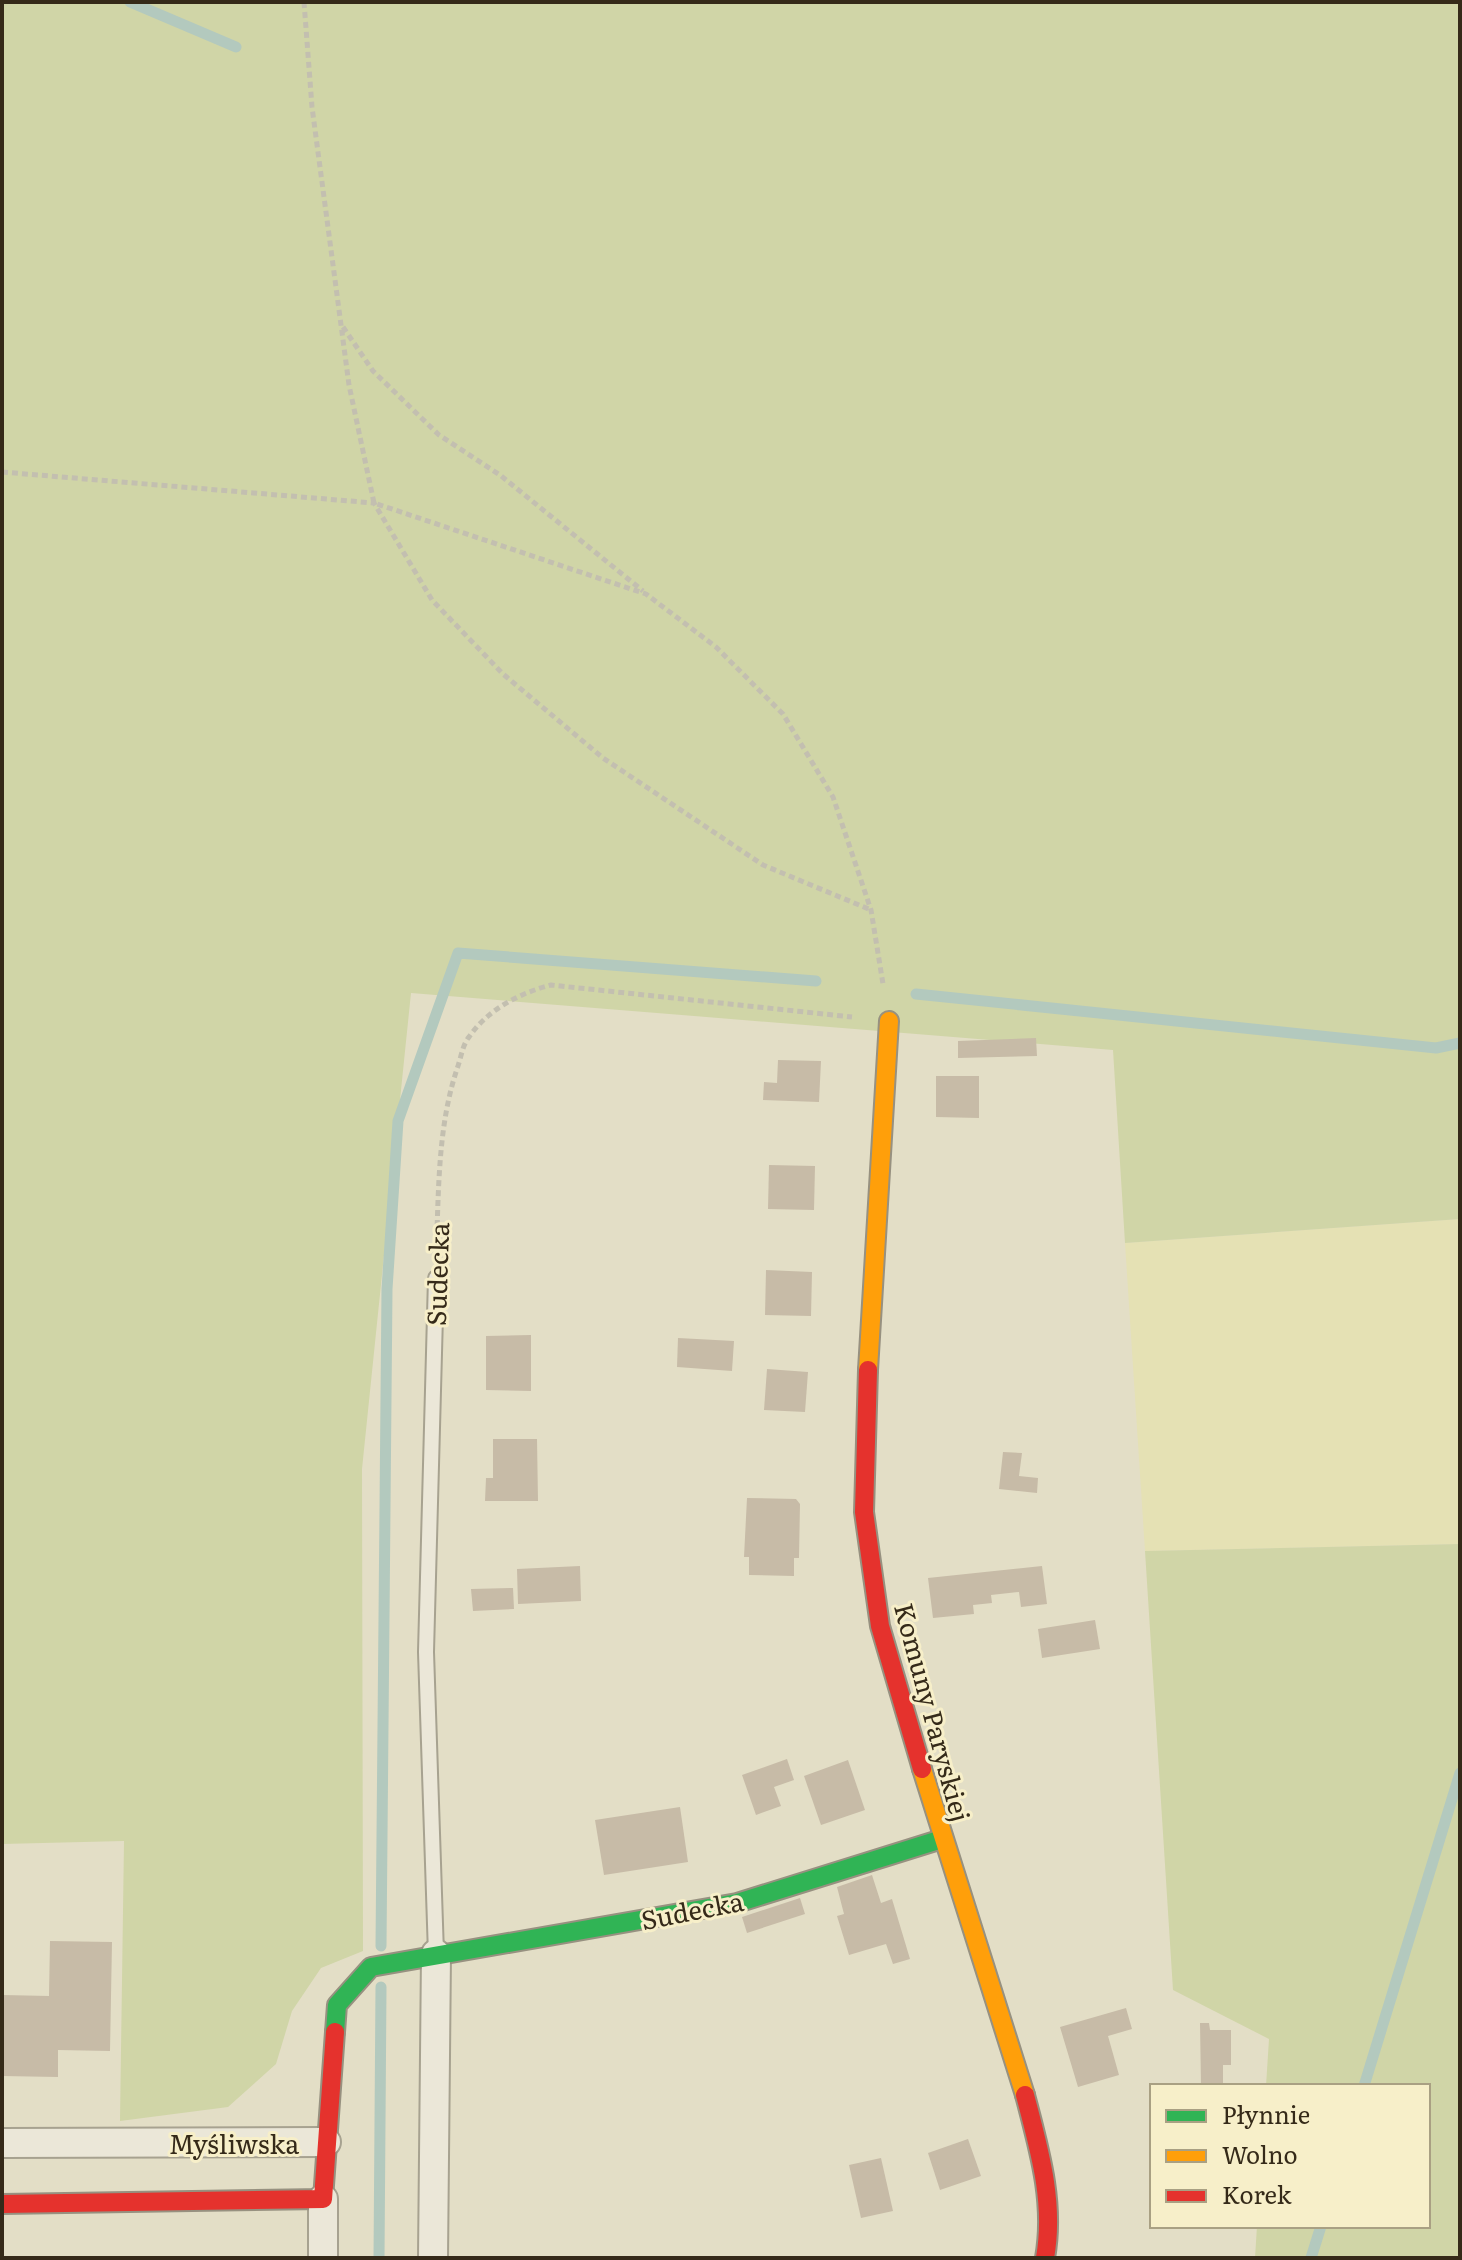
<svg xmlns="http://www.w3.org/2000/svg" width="1462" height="2260" font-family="Literata,serif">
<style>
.farmland{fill:#e5e1b4}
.green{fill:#d0d5a7}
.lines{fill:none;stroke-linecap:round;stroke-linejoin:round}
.stream{stroke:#b3c9be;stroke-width:11}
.building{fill:#c7bba7}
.lane-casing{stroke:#a7a290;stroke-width:18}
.street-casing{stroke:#a7a290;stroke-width:32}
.fast-casing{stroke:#979180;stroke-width:22}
.slow-casing{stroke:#979180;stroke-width:22}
.jam-casing{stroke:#979180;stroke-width:22}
.path{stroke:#c3bfb0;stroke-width:5;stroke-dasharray:6 4;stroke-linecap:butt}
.lane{stroke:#ebe7d8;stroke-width:14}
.street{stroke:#ebe7d8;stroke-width:28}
.fast{stroke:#30b455;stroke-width:18}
.slow{stroke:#ff9f0a;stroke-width:18}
.jam{stroke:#e5322d;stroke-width:18}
.labels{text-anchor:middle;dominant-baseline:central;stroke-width:6;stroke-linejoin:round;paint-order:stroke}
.street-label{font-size:26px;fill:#352a19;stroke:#f7efc9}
</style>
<rect width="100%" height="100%" fill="#e3dec6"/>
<polygon class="farmland" points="1460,1219 1460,1544 1145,1551 1125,1243"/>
<g class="green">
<polygon points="2,2 1460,2 1460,1219 1125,1243 1113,1050 411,993 362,1469 363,1951 321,1968 292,2011 276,2064 228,2107 120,2121 124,1841 2,1844"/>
<polygon points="1460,1544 1460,2258 1255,2258 1257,2226 1428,2226 1428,2086 1266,2086 1269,2039 1173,1990 1145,1551"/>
</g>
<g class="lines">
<g class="stream">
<polyline points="130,2 236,47"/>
<polyline points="916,994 1436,1048 1460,1043"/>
<polyline points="381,1946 387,1289 398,1121 458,953 816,981"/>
<polyline points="1364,2086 1460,1773"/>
<polyline points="379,2258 381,1987"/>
<polyline points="1311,2258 1321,2226"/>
</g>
</g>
<g class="building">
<polygon points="1036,1038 1037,1056 958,1058 958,1041"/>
<polygon points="778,1060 821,1061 819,1102 763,1100 764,1082 777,1083"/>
<polygon points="936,1076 979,1076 979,1118 936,1117"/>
<polygon points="769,1165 815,1166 814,1210 768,1209"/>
<polygon points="766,1270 812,1272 811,1316 765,1315"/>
<polygon points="531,1335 531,1391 486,1390 486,1336"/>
<polygon points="678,1338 734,1341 732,1371 677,1367"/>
<polygon points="767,1369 808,1372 805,1412 764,1410"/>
<polygon points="493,1439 537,1439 538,1501 485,1501 486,1478 493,1478"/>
<polygon points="1003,1452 1022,1453 1019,1476 1038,1478 1037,1493 999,1489"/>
<polygon points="747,1498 796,1499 800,1504 799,1558 794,1558 794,1576 749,1575 749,1557 744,1557"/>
<polygon points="580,1566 581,1601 518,1604 517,1569"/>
<polygon points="1042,1566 1047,1604 1021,1607 1019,1592 991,1595 992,1603 973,1605 974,1614 933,1618 928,1578"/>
<polygon points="513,1588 514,1609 473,1611 471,1589"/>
<polygon points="1095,1620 1100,1649 1042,1658 1038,1629"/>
<polygon points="787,1759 794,1780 774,1787 781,1806 756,1815 742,1775"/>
<polygon points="848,1760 865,1810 821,1825 804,1776"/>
<polygon points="680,1807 688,1862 604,1875 595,1820"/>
<polygon points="872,1875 881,1903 892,1899 910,1959 893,1964 886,1944 849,1955 837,1916 844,1914 837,1887"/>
<polygon points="800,1898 805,1914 747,1933 742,1917"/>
<polygon points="50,1941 112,1942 110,2051 58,2050 58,2077 2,2076 3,1995 49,1996"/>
<polygon points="1126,2008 1132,2029 1108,2036 1119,2075 1078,2087 1060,2027"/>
<polygon points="1200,2023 1209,2023 1210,2030 1231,2030 1231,2065 1223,2065 1223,2086 1201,2086"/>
<polygon points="968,2139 981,2176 940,2190 928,2153"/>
<polygon points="881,2158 893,2211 861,2218 849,2165"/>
</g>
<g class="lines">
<g class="lane-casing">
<polyline id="lane" points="436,1278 426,1652 436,1954"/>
</g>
<g class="street-casing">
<g id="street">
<polyline points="2,2143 326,2142"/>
<polyline points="323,2199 323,2258"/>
<polyline points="433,2258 436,1954"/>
</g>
</g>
<g class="fast-casing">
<polyline id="fast" points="335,2032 337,2005 371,1967 737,1903 942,1839"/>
</g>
<g class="slow-casing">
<g id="slow">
<polyline points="868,1370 889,1021"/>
<polyline points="922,1769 1025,2095"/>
</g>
</g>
<g class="jam-casing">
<g id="jam">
<polyline points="868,1370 864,1512 880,1626 922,1769"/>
<path d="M 1025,2095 C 1039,2149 1055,2202 1045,2258"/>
<polyline points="2,2204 323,2199 335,2032"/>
</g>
</g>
<g class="path">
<polyline points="304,2 312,107 349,385 374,503 646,594 716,647 783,714 833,797 871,910 883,984"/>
<polyline points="343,327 373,371 439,435 500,475 643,591"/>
<polyline points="2,472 374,503 432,600 503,674 603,758 763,865 871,910"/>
<path d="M 436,1256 C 439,1192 437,1127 458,1066 C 461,1057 463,1044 469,1037 C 488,1009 520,993 551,985 L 852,1017"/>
</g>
<use href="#lane" class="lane"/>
<use href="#street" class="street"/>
<use href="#fast" class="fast"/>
<use href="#slow" class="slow"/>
<use href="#jam" class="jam"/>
</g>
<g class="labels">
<g class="street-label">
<text transform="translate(436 1274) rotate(-88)">Sudecka</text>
<text transform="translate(934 1712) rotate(75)">Komuny Paryskiej</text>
<text transform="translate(692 1909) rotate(-11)">Sudecka</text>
<text x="234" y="2142">Myśliwska</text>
</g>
</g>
<rect width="1462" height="2260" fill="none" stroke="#352a19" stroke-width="8"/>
<rect x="1150" y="2084" width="280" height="144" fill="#f7efc9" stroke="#a9a083" stroke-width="2"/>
<rect x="1166" y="2110" width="40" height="12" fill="#30b455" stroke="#a9a083" stroke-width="2"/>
<text x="1222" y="2124" font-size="24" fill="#352a19">Płynnie</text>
<rect x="1166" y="2150" width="40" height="12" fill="#ff9f0a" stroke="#a9a083" stroke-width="2"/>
<text x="1222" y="2164" font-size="24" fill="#352a19">Wolno</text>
<rect x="1166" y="2190" width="40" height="12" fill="#e5322d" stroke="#a9a083" stroke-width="2"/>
<text x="1222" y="2204" font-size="24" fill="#352a19">Korek</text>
</svg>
